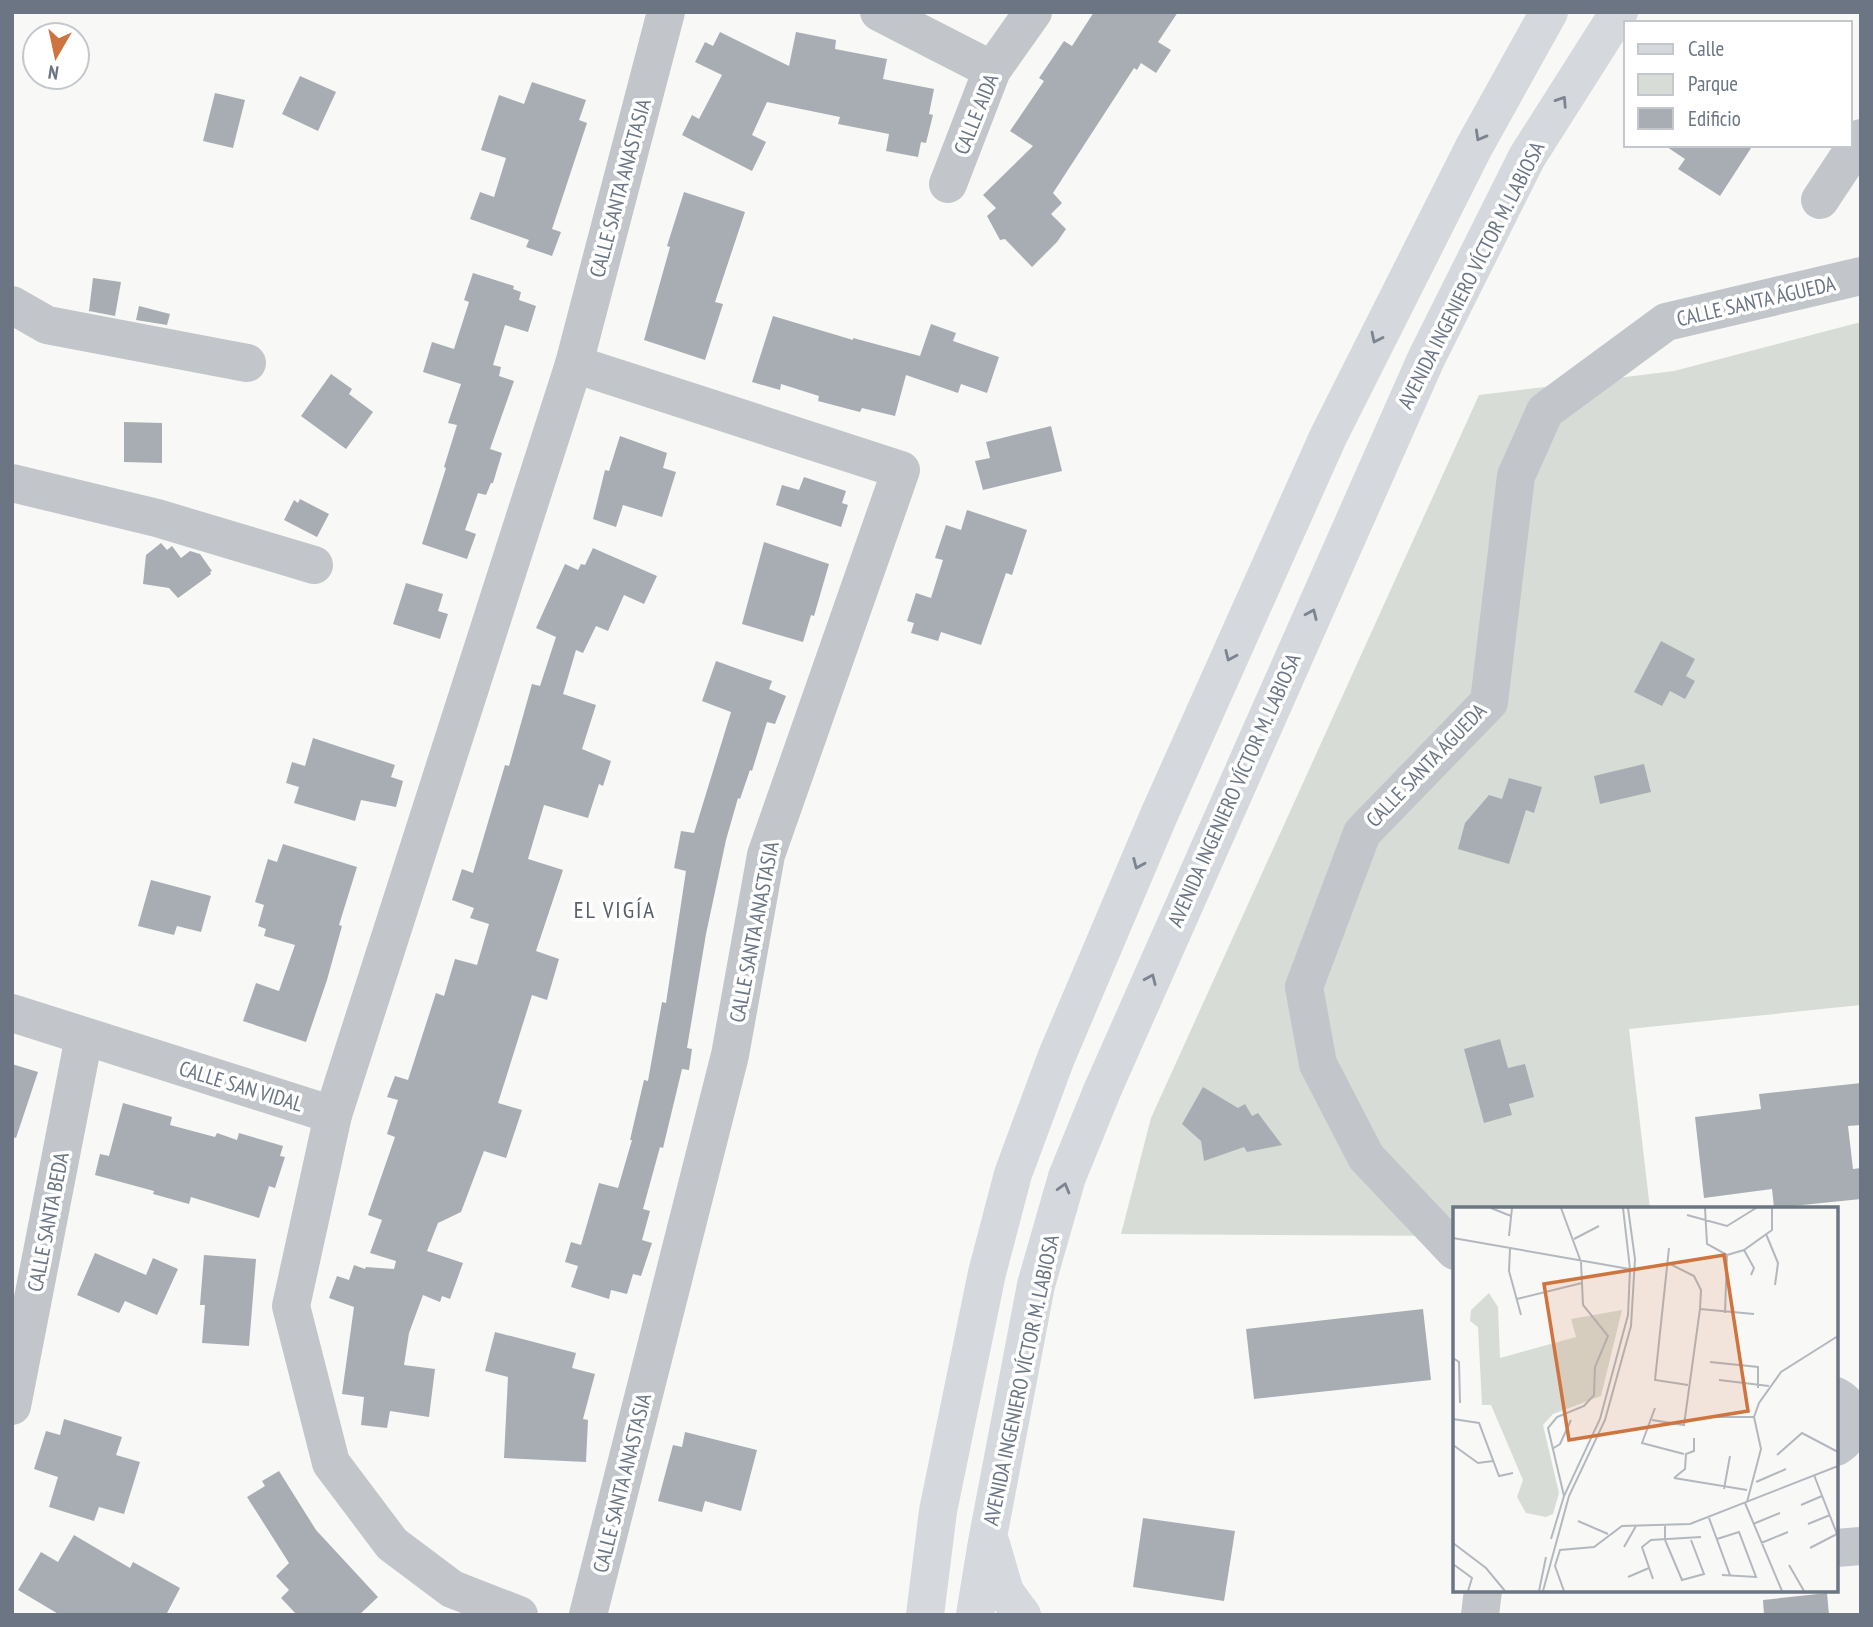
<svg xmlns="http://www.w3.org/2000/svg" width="1873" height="1627" font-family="'PT Sans Narrow',sans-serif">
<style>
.green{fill:#d7ddd6}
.building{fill:#a8adb4}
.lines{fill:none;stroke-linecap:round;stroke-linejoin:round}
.minor{stroke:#c2c5c9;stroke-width:38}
.major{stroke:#d5d8dc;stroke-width:38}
.oneway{stroke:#7b8490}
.labels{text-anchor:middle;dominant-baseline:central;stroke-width:7;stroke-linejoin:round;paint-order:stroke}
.street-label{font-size:21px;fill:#6b7583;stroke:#fff}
.neighbourhood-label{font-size:23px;letter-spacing:2px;fill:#585f69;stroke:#fff}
.inset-road{fill:none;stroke:#b3b8be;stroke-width:2}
.view{fill:#cf743f;fill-opacity:0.15;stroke:#cf743f;stroke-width:3.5}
.inset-edge{fill:none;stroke:#6b7583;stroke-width:3.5}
</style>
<rect width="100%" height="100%" fill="#f8f8f6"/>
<polygon class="green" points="1861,322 1861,1005 1629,1029 1650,1209 1455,1209 1455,1236 1121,1234 1151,1118 1479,395 1674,371"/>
<g class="building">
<polygon points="1094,12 1178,12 1158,42 1171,50 1156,73 1141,63 1137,70 1134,68 1053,193 1062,203 1051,214 1066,229 1057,242 1032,267 1005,239 1000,240 987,216 996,208 983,195 1033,146 1010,131 1044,81 1039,78 1064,41 1072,46"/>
<polygon points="720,32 789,66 796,32 836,40 835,49 887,59 883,79 934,89 929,114 933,115 926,143 921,142 918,157 886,151 889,134 838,124 840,117 767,102 752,135 766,142 752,171 682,135 692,115 699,119 722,75 695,62 705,42 713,46"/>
<polygon points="300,76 336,92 318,131 282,114"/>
<polygon points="532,82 586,100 579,120 587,123 552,229 561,232 552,256 526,247 529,240 470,219 480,192 494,197 506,158 481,150 499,95 524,104"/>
<polygon points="215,93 245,100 233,148 203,141"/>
<polygon points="1664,145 1753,145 1720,196 1678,169 1685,159"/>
<polygon points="684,192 745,212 715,302 723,304 705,360 644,340 670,247 667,246"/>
<polygon points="473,273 514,286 513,289 521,292 519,300 536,306 528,332 505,325 493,365 501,367 499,376 514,381 490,449 502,453 493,483 491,483 486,495 478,493 465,530 476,534 467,559 422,544 446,468 444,467 457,425 448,423 461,384 423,372 432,342 454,349 469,302 464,300"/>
<polygon points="93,278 121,282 115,316 89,311"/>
<polygon points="139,306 170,314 167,325 136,320"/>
<polygon points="773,316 853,340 853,338 920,356 931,324 956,333 953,341 999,357 987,393 961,384 958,393 906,375 895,416 862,408 860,412 818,401 819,396 781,384 780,390 752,382"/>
<polygon points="331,374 352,389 349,394 373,412 346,449 301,416"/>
<polygon points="124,422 162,423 162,463 124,462"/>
<polygon points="1051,426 1062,471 983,490 975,461 990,458 986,442"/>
<polygon points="620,436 667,453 663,468 676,472 662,517 623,505 616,527 593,519 605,470 609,471"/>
<polygon points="804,477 846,491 842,503 848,505 841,527 776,505 782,485 799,490"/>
<polygon points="300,499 329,514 317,537 284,520 294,500 298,503"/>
<polygon points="967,510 1027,530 1012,575 1006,573 981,645 941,632 938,641 911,633 914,623 907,621 916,593 931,598 943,560 935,558 946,525 961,530"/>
<polygon points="764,542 829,564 814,616 811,615 803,642 742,624"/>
<polygon points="161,543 167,550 172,546 181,558 190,551 200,554 212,571 210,572 211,574 178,598 169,588 143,584 146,555"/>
<polygon points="593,548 657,576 644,604 624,595 608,631 596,626 583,653 576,650 563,694 596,705 582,749 611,761 603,786 599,784 588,818 544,805 528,859 563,870 536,951 559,959 547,1000 532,995 498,1103 522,1110 506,1158 484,1151 461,1212 438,1223 427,1251 463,1263 450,1299 442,1296 440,1302 423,1295 409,1333 404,1365 435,1369 429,1417 390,1411 387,1428 361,1425 364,1397 342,1394 354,1307 329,1298 337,1276 349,1280 354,1265 365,1269 366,1267 394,1269 396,1261 370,1253 382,1220 368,1215 395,1137 387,1134 398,1100 387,1097 395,1076 408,1080 436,993 444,996 455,959 477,965 489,924 470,918 474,908 452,900 462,869 473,873 505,765 509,766 532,684 540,686 556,637 536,628 565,564 578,570 581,564 585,565"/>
<polygon points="406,583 443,594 438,611 448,614 440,639 393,624"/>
<polygon points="1661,641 1695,659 1686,676 1695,681 1685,699 1670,691 1662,706 1634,692"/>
<polygon points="716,661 772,681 769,689 786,696 775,724 767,722 752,771 750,770 740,799 738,798 726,840 706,934 687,1048 692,1049 689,1070 682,1069 663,1148 660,1147 643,1209 650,1211 642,1240 652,1243 641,1276 633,1274 627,1294 611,1290 609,1299 571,1287 578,1266 565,1262 571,1242 581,1245 599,1183 618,1188 632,1140 630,1140 644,1080 648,1081 662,1002 666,1003 686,871 674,868 681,831 694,833 731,712 702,701"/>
<polygon points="313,738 395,765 391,777 403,781 396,807 361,800 355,821 294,803 299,787 286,783 292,762 305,766"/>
<polygon points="1644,764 1651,792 1600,804 1594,776"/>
<polygon points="1509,778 1542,787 1534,813 1526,810 1509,864 1458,849 1465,823 1489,795 1502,799"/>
<polygon points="283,844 357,867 339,925 342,926 327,980 306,1042 243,1021 256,983 279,991 295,945 264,936 266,929 258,926 264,905 255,902 268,859 277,862"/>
<polygon points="151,880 211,896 201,932 177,926 174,935 138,926"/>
<polygon points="1500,1039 1508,1068 1525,1064 1534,1097 1509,1104 1512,1115 1484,1123 1464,1049"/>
<polygon points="12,1064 38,1072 16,1138 12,1137"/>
<polygon points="1861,1083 1861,1125 1848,1126 1853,1169 1861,1168 1861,1199 1774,1208 1772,1189 1704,1198 1695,1117 1761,1109 1759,1094"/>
<polygon points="1203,1087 1238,1108 1245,1104 1252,1116 1258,1113 1282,1145 1247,1152 1244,1147 1204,1161 1201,1141 1182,1124"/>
<polygon points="123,1103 172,1117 170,1125 215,1137 217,1133 237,1140 239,1133 283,1146 280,1156 285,1157 275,1188 269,1186 259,1218 191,1197 189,1204 153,1194 154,1191 95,1175 100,1154 109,1156"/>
<polygon points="95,1253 146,1275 153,1258 178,1269 157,1315 125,1301 119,1313 77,1295"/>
<polygon points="204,1255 256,1259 249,1346 202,1343 205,1305 200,1305"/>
<polygon points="1423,1309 1431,1380 1254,1399 1246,1329"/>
<polygon points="495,1332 576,1353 572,1368 595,1374 583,1419 588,1420 586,1462 504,1458 508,1377 485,1371"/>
<polygon points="64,1419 122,1437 116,1455 140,1462 124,1514 99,1507 94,1521 49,1507 58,1477 34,1469 46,1431 60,1435"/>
<polygon points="685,1432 757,1450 741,1511 705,1501 702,1512 658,1501 673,1445 682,1447"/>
<polygon points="279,1471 316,1530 378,1597 359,1615 297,1615 281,1598 289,1590 276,1576 289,1563 247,1497 265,1486 262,1481"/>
<polygon points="1143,1518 1235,1531 1224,1601 1133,1587"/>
<polygon points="74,1535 130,1568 133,1562 180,1588 166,1615 60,1615 18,1590 41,1552 58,1562"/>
<polygon points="1827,1593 1829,1615 1764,1615 1763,1600"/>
</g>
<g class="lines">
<g class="minor">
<polyline points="879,12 992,70"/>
<polyline points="948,184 992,70 1033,12"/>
<polyline points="1820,200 1861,138"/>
<polyline points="12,305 47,325 247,363"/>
<polyline points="574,364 901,470 766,855 730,1055 588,1615"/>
<polyline points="12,483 157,518 314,565"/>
<polyline points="12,1013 333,1115"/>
<polyline points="1455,1251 1366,1157 1318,1064 1304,987 1362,833 1489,702 1516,476 1545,411 1666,322 1861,276"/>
<path d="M 1836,1396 C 1859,1408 1857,1435 1836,1447"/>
<polyline points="12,1406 84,1037"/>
<polyline points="1836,1548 1861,1546"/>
<polyline points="519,1615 452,1589 392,1544 331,1463 291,1306 333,1115 574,364 666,12"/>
<polyline points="1480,1615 1483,1590"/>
</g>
<g class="major">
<polyline points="991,1544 1005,1592 1022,1615"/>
<polyline points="925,1615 938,1511 987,1273 1013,1174 1056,1058 1159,815 1328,437 1474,147 1549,12"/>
<polyline points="975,1615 987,1542 1036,1285 1067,1177 1102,1091 1426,359 1527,157 1619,12"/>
</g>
</g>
<defs><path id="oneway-chevron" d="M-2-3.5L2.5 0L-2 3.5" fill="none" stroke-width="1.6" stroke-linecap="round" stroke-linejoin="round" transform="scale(1.75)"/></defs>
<g class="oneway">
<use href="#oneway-chevron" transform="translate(1562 101) rotate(-57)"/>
<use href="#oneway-chevron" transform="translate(1480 136) rotate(119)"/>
<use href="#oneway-chevron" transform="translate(1376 338) rotate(116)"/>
<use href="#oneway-chevron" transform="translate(1312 614) rotate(-66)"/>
<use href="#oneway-chevron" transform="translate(1230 656) rotate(114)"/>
<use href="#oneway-chevron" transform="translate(1138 864) rotate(113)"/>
<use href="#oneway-chevron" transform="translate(1151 979) rotate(-66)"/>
<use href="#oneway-chevron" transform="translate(1064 1188) rotate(-74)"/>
</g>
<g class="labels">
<g class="street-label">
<text transform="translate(976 114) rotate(-68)">CALLE AIDA</text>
<text transform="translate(620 188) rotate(-75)">CALLE SANTA ANASTASIA</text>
<text transform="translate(1471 275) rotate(-63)">AVENIDA INGENIERO VÍCTOR M. LABIOSA</text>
<text transform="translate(1756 301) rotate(-13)">CALLE SANTA ÁGUEDA</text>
<text transform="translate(1426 765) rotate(-46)">CALLE SANTA ÁGUEDA</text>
<text transform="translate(1234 790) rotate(-66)">AVENIDA INGENIERO VÍCTOR M. LABIOSA</text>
<text transform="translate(754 932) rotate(-79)">CALLE SANTA ANASTASIA</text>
<text transform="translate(241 1086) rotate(17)">CALLE SAN VIDAL</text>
<text transform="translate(48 1222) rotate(-79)">CALLE SANTA BEDA</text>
<text transform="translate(1021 1380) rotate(-78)">AVENIDA INGENIERO VÍCTOR M. LABIOSA</text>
<text transform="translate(622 1483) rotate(-76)">CALLE SANTA ANASTASIA</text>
</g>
<g class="neighbourhood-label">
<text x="615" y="909">EL VIGÍA</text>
</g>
</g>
<g transform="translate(1453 1207)">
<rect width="385" height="385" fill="#f8f8f6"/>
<path d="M 36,86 L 45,100 L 47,151 L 123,130 L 118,112 L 169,103 L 148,189 L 100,207 L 90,218 L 106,286 L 100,307 L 93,310 L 73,306 L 64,290 L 70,273 L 38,198 L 29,198 L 25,120 L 17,114 L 18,103 Z" fill="#d7ddd6"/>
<path class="inset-road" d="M 38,1 L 58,9M 108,1 L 128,55 L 130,98 L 155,129 L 142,160 L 141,188 L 131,199 L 104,210 L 95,221 L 111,289M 252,1 L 254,37 L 274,48M 234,8 L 274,19 L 303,1M 313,27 L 325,56 L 322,78M 56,29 L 59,1M 0,31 L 182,63M 121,32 L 146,19M 216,41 L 202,173 L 235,178M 57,42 L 56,64 L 68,108M 291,43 L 301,61 L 298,68M 274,48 L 291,43 L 319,23 L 319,1M 64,92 L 129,76M 247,102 L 301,107M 272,106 L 274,48M 0,151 L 6,155 L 7,196M 257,155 L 305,160 L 305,181M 266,173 L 316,179M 202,201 L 189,236 L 231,247M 261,210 L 301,210M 0,212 L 26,216 L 46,269 L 60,266M 199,213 L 231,218 L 247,102 L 248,83 L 241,69 L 215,56M 0,238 L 25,256 L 40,254M 99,242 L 107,237 L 118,213M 324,248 L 349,226 L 385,245M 221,271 L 294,283M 221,271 L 232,262 L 233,247 L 241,244 L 241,231M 303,275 L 333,262M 271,282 L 277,249M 294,295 L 308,242 L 301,210 L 306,196 L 328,165 L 385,129M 292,296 L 329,384M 348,298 L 369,289M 256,311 L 277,368M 125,314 L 155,327M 212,317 L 212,333 L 229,373 L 251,367 L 238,333M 300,317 L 327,306M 355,317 L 377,308M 98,332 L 111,289 L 147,212 L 175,108 L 177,62 L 170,1M 264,332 L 286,325 L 303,370 L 269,368M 0,336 L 33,361 L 52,384M 308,336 L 335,325M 171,340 L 183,319M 357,341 L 384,327 L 361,268M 0,357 L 19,371 L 15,384M 336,358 L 351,384M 175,370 L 196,361M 200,372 L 189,340 L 198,333 L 248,330M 86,384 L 93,350M 90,384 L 116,289 L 152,213 L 178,119 L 182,52 L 175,1M 111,384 L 102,359 L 107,343 L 141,340 L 169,319 L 237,317 L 385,259"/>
<path class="view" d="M 271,48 L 295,204 L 116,233 L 91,77 Z"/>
<rect width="385" height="385" class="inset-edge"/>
</g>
<rect width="1873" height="1627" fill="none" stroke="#6b7583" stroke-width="28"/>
<rect x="1624" y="21" width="228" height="126" fill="#ffffff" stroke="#c4c8cd" stroke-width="2"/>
<rect x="1638" y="44" width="35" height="10" fill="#d5d8dc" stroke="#c4c8cd" stroke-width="2"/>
<text x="1688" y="56" font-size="21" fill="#6b7583">Calle</text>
<rect x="1638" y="74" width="35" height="21" fill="#d7ddd6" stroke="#c4c8cd" stroke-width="2"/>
<text x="1688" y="91" font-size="21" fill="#6b7583">Parque</text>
<rect x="1638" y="108" width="35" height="21" fill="#a8adb4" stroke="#c4c8cd" stroke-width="2"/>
<text x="1688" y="126" font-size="21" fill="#6b7583">Edificio</text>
<g transform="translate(56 56) rotate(189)"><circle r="33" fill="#ffffff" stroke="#c4c8cd" stroke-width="2"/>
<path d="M0-5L12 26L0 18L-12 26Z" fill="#cf743f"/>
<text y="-10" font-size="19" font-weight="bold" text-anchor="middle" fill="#6b7583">N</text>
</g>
</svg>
